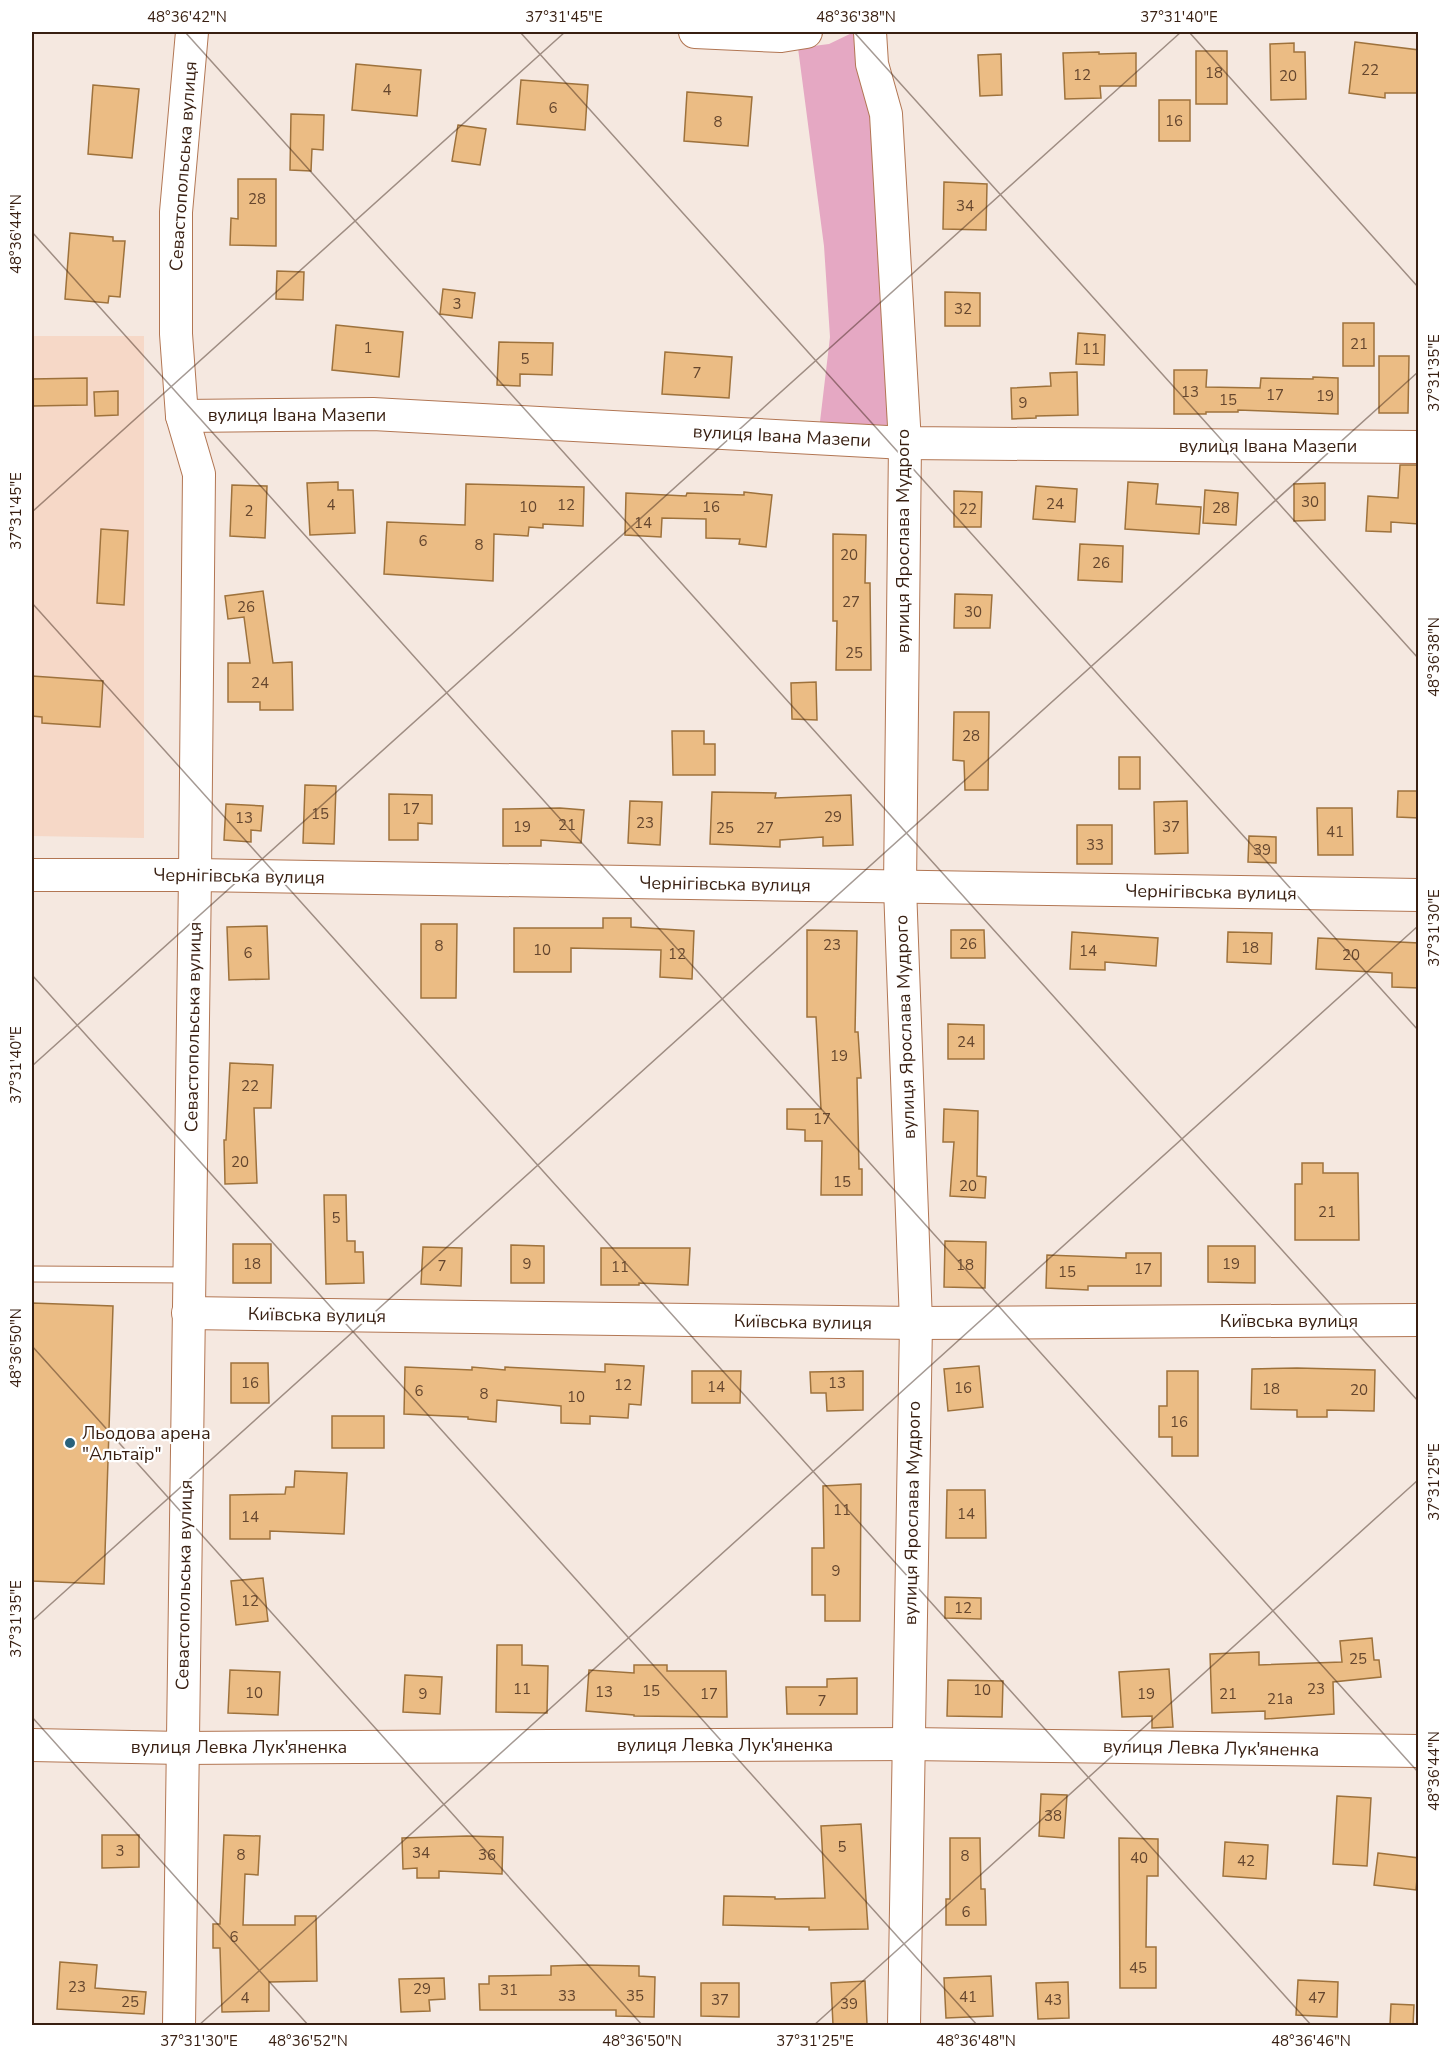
<svg xmlns="http://www.w3.org/2000/svg" width="1450" height="2057" font-family="'Nunito Sans',sans-serif">
<style>
.built{fill:#f6d8c7;fill-rule:evenodd}
.green{fill:#e5a8c3}
.building{fill:#ebbc84;stroke:#9e723c;stroke-width:1.5}
.lines{fill:none;stroke-linecap:round;stroke-linejoin:round}
.lane-casing{stroke:#b27653;stroke-width:17}
.street-casing{stroke:#b27653;stroke-width:34}
.lane{stroke:#fff;stroke-width:15}
.street{stroke:#fff;stroke-width:32}
.ticks{fill:none;stroke:#381f11;stroke-width:1.5;stroke-opacity:0.45}
.poi-dot{fill:#2a627c;stroke:#fff;stroke-width:2}
.labels{text-anchor:middle;dominant-baseline:central;stroke-width:4.5;stroke-linejoin:round;paint-order:stroke}
.number-label{font-size:15px;fill:#65462e}
.street-label{font-size:18px;fill:#381f11;stroke:#fff}
.poi-label{font-size:18px;fill:#381f11;stroke:#fff;text-anchor:start}
.neatline{fill:none;stroke:#381f11;stroke-width:2}
.ticks-label{font-size:15px;text-anchor:middle;fill:#381f11}
</style>
<rect width="100%" height="100%" fill="#f5e8e0"/>
<path class="built" d="M 32,336 L 144,336 L 144,838 L 32,836 L 32,716 L 42,717 L 42,723 L 100,727 L 103,681 L 32,676 L 32,406 L 87,405 L 87,378 L 32,379 ZM 118,391 L 118,415 L 95,415 L 94,392 ZM 101,530 L 128,531 L 124,605 L 97,603 Z"/>
<polygon class="green" points="854,32 858,32 877,116 896,435 819,430 830,337 824,246 798,48 829,44"/>
<g class="building">
<polygon points="1355,42 1419,50 1419,93 1385,93 1385,98 1349,93"/>
<polygon points="1294,43 1294,52 1305,52 1306,99 1271,100 1270,44"/>
<rect x="1196" y="51" width="31" height="53"/>
<polygon points="1099,52 1099,54 1136,53 1136,86 1100,86 1101,98 1065,99 1063,53"/>
<polygon points="1001,54 1002,95 980,96 978,55"/>
<polygon points="356,64 421,70 417,116 352,110"/>
<polygon points="521,80 588,85 585,130 517,124"/>
<polygon points="93,85 139,89 132,158 88,154"/>
<polygon points="687,92 752,97 748,146 684,141"/>
<rect x="1159" y="100" width="31" height="41"/>
<polygon points="291,114 324,115 323,150 312,149 311,171 290,170"/>
<polygon points="458,125 486,129 480,165 452,161"/>
<polygon points="238,179 276,179 276,246 230,245 231,218 238,219"/>
<polygon points="944,182 987,184 986,230 943,229"/>
<polygon points="70,233 113,237 113,241 125,241 120,297 109,296 108,303 65,299"/>
<polygon points="277,271 304,272 303,300 276,299"/>
<polygon points="443,289 475,293 472,318 440,314"/>
<polygon points="945,292 980,293 980,326 945,326"/>
<rect x="1343" y="323" width="31" height="43"/>
<polygon points="336,325 403,332 399,377 332,370"/>
<polygon points="1078,333 1105,335 1104,365 1076,364"/>
<polygon points="499,342 553,343 552,375 520,374 520,386 497,385"/>
<polygon points="665,352 732,357 729,398 662,394"/>
<polygon points="1379,356 1409,356 1408,413 1379,413"/>
<polygon points="1174,370 1207,370 1206,387 1260,388 1261,378 1313,379 1313,377 1338,378 1338,414 1238,410 1238,412 1206,412 1206,414 1174,414"/>
<polygon points="1077,372 1078,415 1036,416 1036,418 1012,419 1011,388 1051,386 1050,373"/>
<polygon points="87,378 87,405 32,406 32,379"/>
<polygon points="118,391 118,415 95,416 94,392"/>
<polygon points="1400,465 1419,465 1419,524 1391,522 1391,532 1366,531 1368,496 1398,498"/>
<polygon points="338,482 338,490 353,490 355,533 310,535 307,483"/>
<polygon points="1128,482 1158,484 1156,504 1201,507 1199,534 1125,529"/>
<polygon points="1325,483 1325,520 1294,521 1294,484"/>
<polygon points="466,484 584,487 583,526 543,524 543,528 529,527 528,536 494,534 493,581 384,574 387,522 465,525"/>
<polygon points="232,485 267,486 265,538 230,536"/>
<polygon points="1036,486 1077,489 1075,522 1033,519"/>
<polygon points="1205,490 1238,493 1236,525 1203,523"/>
<polygon points="954,491 982,492 981,527 954,527"/>
<polygon points="744,492 772,495 766,547 739,544 740,539 706,538 706,519 662,518 661,537 625,535 626,493 686,496 687,493 744,495"/>
<polygon points="101,529 128,531 124,605 97,603"/>
<polygon points="833,534 866,535 865,583 870,583 871,670 836,670 837,621 833,621"/>
<polygon points="1080,544 1123,546 1122,582 1078,580"/>
<polygon points="263,591 273,663 292,662 293,710 260,710 260,702 228,702 228,663 250,663 244,617 228,619 225,596"/>
<polygon points="955,594 992,595 990,628 954,628"/>
<polygon points="32,676 103,681 100,727 42,723 42,717 32,716"/>
<polygon points="816,682 817,720 792,719 791,683"/>
<polygon points="954,712 989,712 988,790 965,790 964,761 953,760"/>
<polygon points="672,731 704,731 704,744 715,744 715,775 673,775"/>
<rect x="1119" y="757" width="21" height="32"/>
<polygon points="305,785 336,786 334,844 303,843"/>
<polygon points="1398,791 1419,791 1419,818 1397,817"/>
<polygon points="712,792 776,793 775,798 851,795 853,845 823,846 823,837 780,840 780,847 710,844"/>
<polygon points="389,794 432,795 432,824 418,823 418,840 389,840"/>
<polygon points="630,801 662,802 660,845 628,843"/>
<polygon points="1187,801 1188,853 1155,854 1154,802"/>
<polygon points="226,804 263,806 261,831 251,830 251,842 224,840"/>
<polygon points="560,808 584,810 581,843 541,840 541,846 503,846 503,809"/>
<polygon points="1317,808 1352,808 1353,855 1318,855"/>
<rect x="1077" y="825" width="35" height="39"/>
<polygon points="1249,836 1276,837 1276,863 1248,862"/>
<polygon points="603,918 631,918 631,927 694,931 692,979 660,977 661,950 571,948 571,972 514,972 514,928 603,928"/>
<polygon points="421,924 457,924 456,998 421,998"/>
<polygon points="267,926 269,979 229,980 227,927"/>
<polygon points="807,930 857,931 855,1032 858,1032 861,1078 857,1078 859,1169 862,1169 862,1195 821,1195 822,1141 805,1141 805,1130 787,1129 787,1109 821,1109 816,1017 807,1017"/>
<polygon points="951,930 984,930 985,958 951,958"/>
<polygon points="1072,932 1158,938 1156,966 1105,962 1105,970 1070,969"/>
<polygon points="1228,932 1272,933 1271,964 1227,962"/>
<polygon points="1318,938 1419,943 1419,988 1392,987 1392,973 1316,969"/>
<polygon points="948,1024 984,1025 984,1059 948,1059"/>
<polygon points="230,1063 273,1065 271,1108 254,1108 257,1183 225,1184 224,1140 226,1140"/>
<polygon points="944,1109 978,1111 977,1176 986,1177 985,1198 950,1196 954,1142 943,1142"/>
<polygon points="1302,1163 1323,1163 1323,1173 1358,1173 1359,1240 1295,1240 1295,1184 1302,1184"/>
<polygon points="324,1195 346,1195 347,1241 355,1241 355,1252 363,1252 364,1283 326,1284"/>
<polygon points="945,1241 986,1242 985,1288 944,1287"/>
<rect x="233" y="1244" width="38" height="39"/>
<polygon points="511,1245 544,1246 544,1283 511,1283"/>
<polygon points="1208,1246 1255,1246 1255,1283 1208,1282"/>
<polygon points="423,1247 462,1248 461,1286 421,1284"/>
<polygon points="601,1248 690,1248 688,1285 639,1283 639,1285 601,1285"/>
<polygon points="1126,1253 1161,1253 1161,1286 1088,1286 1088,1290 1046,1288 1047,1255 1126,1258"/>
<polygon points="32,1303 113,1306 104,1584 32,1581"/>
<polygon points="231,1363 268,1363 269,1403 231,1403"/>
<polygon points="605,1364 644,1366 641,1405 629,1404 628,1418 590,1416 590,1424 561,1423 561,1406 497,1400 496,1422 468,1419 468,1417 404,1414 405,1367 472,1370 472,1367 505,1370 505,1367 605,1372"/>
<polygon points="979,1366 983,1407 948,1411 944,1369"/>
<polygon points="1297,1368 1375,1370 1374,1411 1327,1410 1327,1417 1297,1417 1297,1410 1251,1409 1252,1369"/>
<polygon points="692,1371 741,1371 740,1403 692,1403"/>
<polygon points="863,1371 863,1410 827,1411 826,1393 811,1393 810,1372"/>
<polygon points="1167,1371 1198,1371 1198,1456 1172,1456 1172,1437 1159,1437 1159,1406 1167,1406"/>
<rect x="332" y="1416" width="52" height="32"/>
<polygon points="295,1471 347,1473 344,1534 270,1531 270,1539 230,1539 230,1495 285,1494 286,1487 294,1487"/>
<polygon points="861,1484 860,1621 825,1621 825,1595 812,1595 812,1548 824,1548 823,1486"/>
<polygon points="947,1490 985,1490 986,1538 946,1538"/>
<polygon points="263,1578 268,1621 236,1625 231,1581"/>
<polygon points="945,1597 981,1598 981,1619 945,1618"/>
<polygon points="1372,1638 1374,1660 1379,1660 1381,1677 1333,1682 1334,1714 1265,1719 1265,1711 1212,1713 1210,1654 1259,1652 1259,1665 1342,1662 1340,1641"/>
<polygon points="497,1645 522,1645 522,1665 548,1666 547,1713 496,1712"/>
<polygon points="634,1665 667,1665 667,1671 726,1671 727,1717 634,1716 634,1715 586,1711 589,1670 634,1673"/>
<polygon points="1169,1669 1173,1727 1152,1728 1152,1716 1122,1717 1119,1672"/>
<polygon points="230,1670 280,1672 278,1715 228,1713"/>
<polygon points="405,1675 442,1677 440,1714 403,1712"/>
<polygon points="857,1678 857,1714 787,1714 786,1687 827,1687 827,1679"/>
<polygon points="948,1680 1003,1681 1002,1717 947,1716"/>
<polygon points="1041,1794 1067,1795 1064,1838 1039,1836"/>
<polygon points="1337,1796 1371,1798 1367,1866 1333,1864"/>
<polygon points="861,1824 868,1929 809,1930 809,1927 723,1925 724,1896 775,1897 775,1899 825,1898 821,1826"/>
<polygon points="102,1835 139,1835 139,1867 102,1868"/>
<polygon points="224,1835 260,1836 258,1875 245,1874 243,1925 295,1925 295,1916 316,1916 317,1981 269,1982 269,2011 222,2012 220,1948 213,1948 213,1924 220,1924"/>
<polygon points="467,1836 503,1837 502,1874 439,1871 439,1878 417,1878 417,1868 403,1869 402,1838"/>
<polygon points="950,1838 980,1838 981,1889 985,1889 986,1925 946,1925 946,1899 950,1899"/>
<polygon points="1119,1838 1158,1839 1158,1876 1147,1876 1146,1947 1156,1947 1156,1988 1120,1988"/>
<polygon points="1225,1842 1268,1845 1266,1879 1223,1876"/>
<polygon points="1378,1853 1419,1858 1416,1890 1374,1885"/>
<polygon points="60,1962 97,1965 95,1988 146,1992 144,2014 57,2009"/>
<polygon points="583,1965 639,1966 639,1976 655,1977 654,2017 616,2016 616,2010 480,2010 479,1984 489,1984 489,1976 551,1975 551,1966"/>
<polygon points="991,1976 993,2016 946,2018 944,1978"/>
<polygon points="444,1978 445,1999 429,2000 430,2011 401,2012 399,1979"/>
<polygon points="1298,1980 1338,1982 1337,2017 1296,2015"/>
<polygon points="865,1981 867,2024 833,2025 831,1983"/>
<polygon points="1068,1982 1069,2018 1038,2019 1036,1983"/>
<polygon points="701,1983 739,1983 739,2017 701,2016"/>
<polygon points="1391,2004 1414,2005 1413,2025 1390,2025"/>
</g>
<g class="lines">
<g class="lane-casing">
<polyline id="lane" points="32,1274 189,1275"/>
</g>
<g class="street-casing">
<g id="street">
<polyline points="695,32 781,36 806,32"/>
<polyline points="870,32 872,64 886,114 905,443 900,887 916,1323 904,2026"/>
<polyline points="182,416 373,414 905,443 1418,447"/>
<polyline points="32,875 195,875 1418,895"/>
<polyline points="188,1313 916,1323 1418,1320"/>
<polyline points="32,1745 182,1748 909,1744 1418,1751"/>
<polyline points="179,2026 195,875 199,474 182,416 176,334 176,212 192,32"/>
</g>
</g>
<use href="#lane" class="lane"/>
<use href="#street" class="street"/>
</g>
<path class="ticks" d="M 185,32 L 1418,1401M 520,32 L 1418,1030M 854,32 L 1418,658M 1189,32 L 1418,287M 32,232 L 1418,1772M 32,512 L 565,32M 32,603 L 1312,2026M 32,975 L 978,2026M 32,1066 L 1181,32M 32,1346 L 643,2026M 32,1621 L 1418,372M 32,1717 L 309,2026M 198,2026 L 1418,926M 813,2026 L 1418,1480"/>
<circle class="poi-dot" cx="70" cy="1443" r="6"/>
<g class="labels">
<g class="number-label">
<text x="1370" y="70">22</text>
<text x="1214" y="73">18</text>
<text x="1082" y="75">12</text>
<text x="1288" y="76">20</text>
<text x="387" y="90">4</text>
<text x="553" y="108">6</text>
<text x="1174" y="121">16</text>
<text x="718" y="122">8</text>
<text x="257" y="199">28</text>
<text x="965" y="206">34</text>
<text x="457" y="304">3</text>
<text x="963" y="309">32</text>
<text x="1359" y="344">21</text>
<text x="368" y="348">1</text>
<text x="1091" y="349">11</text>
<text x="525" y="359">5</text>
<text x="697" y="373">7</text>
<text x="1190" y="392">13</text>
<text x="1275" y="395">17</text>
<text x="1325" y="396">19</text>
<text x="1228" y="400">15</text>
<text x="1023" y="403">9</text>
<text x="1310" y="502">30</text>
<text x="1055" y="504">24</text>
<text x="331" y="505">4</text>
<text x="566" y="505">12</text>
<text x="528" y="507">10</text>
<text x="711" y="507">16</text>
<text x="1221" y="508">28</text>
<text x="968" y="509">22</text>
<text x="249" y="511">2</text>
<text x="643" y="523">14</text>
<text x="423" y="541">6</text>
<text x="479" y="545">8</text>
<text x="849" y="555">20</text>
<text x="1101" y="563">26</text>
<text x="851" y="602">27</text>
<text x="246" y="607">26</text>
<text x="973" y="612">30</text>
<text x="854" y="653">25</text>
<text x="260" y="683">24</text>
<text x="971" y="736">28</text>
<text x="411" y="809">17</text>
<text x="320" y="814">15</text>
<text x="833" y="817">29</text>
<text x="244" y="818">13</text>
<text x="645" y="823">23</text>
<text x="567" y="825">21</text>
<text x="522" y="827">19</text>
<text x="1171" y="827">37</text>
<text x="725" y="828">25</text>
<text x="765" y="828">27</text>
<text x="1335" y="832">41</text>
<text x="1095" y="845">33</text>
<text x="1262" y="850">39</text>
<text x="968" y="944">26</text>
<text x="832" y="945">23</text>
<text x="439" y="946">8</text>
<text x="1250" y="948">18</text>
<text x="542" y="950">10</text>
<text x="1088" y="951">14</text>
<text x="248" y="953">6</text>
<text x="677" y="954">12</text>
<text x="1351" y="955">20</text>
<text x="966" y="1042">24</text>
<text x="839" y="1056">19</text>
<text x="250" y="1086">22</text>
<text x="822" y="1119">17</text>
<text x="240" y="1162">20</text>
<text x="842" y="1182">15</text>
<text x="968" y="1186">20</text>
<text x="1327" y="1212">21</text>
<text x="336" y="1218">5</text>
<text x="252" y="1264">18</text>
<text x="527" y="1264">9</text>
<text x="1231" y="1264">19</text>
<text x="965" y="1265">18</text>
<text x="442" y="1266">7</text>
<text x="620" y="1267">11</text>
<text x="1143" y="1269">17</text>
<text x="1067" y="1272">15</text>
<text x="250" y="1383">16</text>
<text x="837" y="1383">13</text>
<text x="623" y="1385">12</text>
<text x="716" y="1387">14</text>
<text x="963" y="1388">16</text>
<text x="1271" y="1389">18</text>
<text x="1359" y="1390">20</text>
<text x="419" y="1391">6</text>
<text x="484" y="1394">8</text>
<text x="576" y="1397">10</text>
<text x="1179" y="1422">16</text>
<text x="842" y="1510">11</text>
<text x="966" y="1514">14</text>
<text x="250" y="1517">14</text>
<text x="836" y="1571">9</text>
<text x="250" y="1601">12</text>
<text x="963" y="1608">12</text>
<text x="1358" y="1659">25</text>
<text x="522" y="1689">11</text>
<text x="1316" y="1689">23</text>
<text x="982" y="1690">10</text>
<text x="651" y="1691">15</text>
<text x="604" y="1692">13</text>
<text x="254" y="1693">10</text>
<text x="423" y="1694">9</text>
<text x="709" y="1694">17</text>
<text x="1146" y="1694">19</text>
<text x="1228" y="1694">21</text>
<text x="1280" y="1699">21а</text>
<text x="822" y="1701">7</text>
<text x="1053" y="1816">38</text>
<text x="842" y="1847">5</text>
<text x="120" y="1851">3</text>
<text x="421" y="1853">34</text>
<text x="241" y="1855">8</text>
<text x="487" y="1855">36</text>
<text x="965" y="1856">8</text>
<text x="1139" y="1858">40</text>
<text x="1246" y="1861">42</text>
<text x="966" y="1912">6</text>
<text x="234" y="1937">6</text>
<text x="1138" y="1968">45</text>
<text x="77" y="1987">23</text>
<text x="422" y="1989">29</text>
<text x="509" y="1990">31</text>
<text x="567" y="1996">33</text>
<text x="635" y="1996">35</text>
<text x="968" y="1997">41</text>
<text x="245" y="1998">4</text>
<text x="1317" y="1998">47</text>
<text x="720" y="2000">37</text>
<text x="1053" y="2000">43</text>
<text x="130" y="2002">25</text>
<text x="849" y="2004">39</text>
</g>
<g class="street-label">
<text transform="translate(183 166) rotate(-86)">Севастопольська вулиця</text>
<text x="297" y="415">вулиця Івана Мазепи</text>
<text transform="translate(782 436) rotate(3)">вулиця Івана Мазепи</text>
<text x="1268" y="446">вулиця Івана Мазепи</text>
<text transform="translate(903 541) rotate(-90)">вулиця Ярослава Мудрого</text>
<text transform="translate(239 876) rotate(1)">Чернігівська вулиця</text>
<text transform="translate(725 884) rotate(1)">Чернігівська вулиця</text>
<text transform="translate(1211 892) rotate(1)">Чернігівська вулиця</text>
<text transform="translate(193 1027) rotate(-89)">Севастопольська вулиця</text>
<text transform="translate(905 1027) rotate(-92)">вулиця Ярослава Мудрого</text>
<text transform="translate(317 1315) rotate(1)">Київська вулиця</text>
<text x="1289" y="1321">Київська вулиця</text>
<text transform="translate(803 1322) rotate(1)">Київська вулиця</text>
<text transform="translate(912 1513) rotate(-89)">вулиця Ярослава Мудрого</text>
<text transform="translate(184 1585) rotate(-89)">Севастопольська вулиця</text>
<text x="725" y="1745">вулиця Левка Лук'яненка</text>
<text x="239" y="1747">вулиця Левка Лук'яненка</text>
<text transform="translate(1211 1748) rotate(1)">вулиця Левка Лук'яненка</text>
</g>
<g class="poi-label">
<text x="82" y="1433">Льодова арена<tspan x="82" dy="21">"Альтаїр"</tspan></text>
</g>
</g>
<rect width="1450" height="2057" fill="none" stroke="#ffffff" stroke-width="66"/>
<rect x="33" y="33" width="1384" height="1991" class="neatline"/>
<g class="ticks-label">
<text x="187" y="22">48°36'42"N</text>
<text x="564" y="22">37°31'45"E</text>
<text x="856" y="22">48°36'38"N</text>
<text x="1179" y="22">37°31'40"E</text>
<text transform="translate(16 234) rotate(-90)" y="5">48°36'44"N</text>
<text transform="translate(1434 373) rotate(-90)" y="5">37°31'35"E</text>
<text transform="translate(16 511) rotate(-90)" y="5">37°31'45"E</text>
<text transform="translate(1434 657) rotate(-90)" y="5">48°36'38"N</text>
<text transform="translate(1434 928) rotate(-90)" y="5">37°31'30"E</text>
<text transform="translate(16 1065) rotate(-90)" y="5">37°31'40"E</text>
<text transform="translate(16 1348) rotate(-90)" y="5">48°36'50"N</text>
<text transform="translate(1434 1482) rotate(-90)" y="5">37°31'25"E</text>
<text transform="translate(16 1619) rotate(-90)" y="5">37°31'35"E</text>
<text transform="translate(1434 1771) rotate(-90)" y="5">48°36'44"N</text>
<text x="199" y="2046">37°31'30"E</text>
<text x="308" y="2046">48°36'52"N</text>
<text x="642" y="2046">48°36'50"N</text>
<text x="815" y="2046">37°31'25"E</text>
<text x="976" y="2046">48°36'48"N</text>
<text x="1311" y="2046">48°36'46"N</text>
</g>
</svg>
